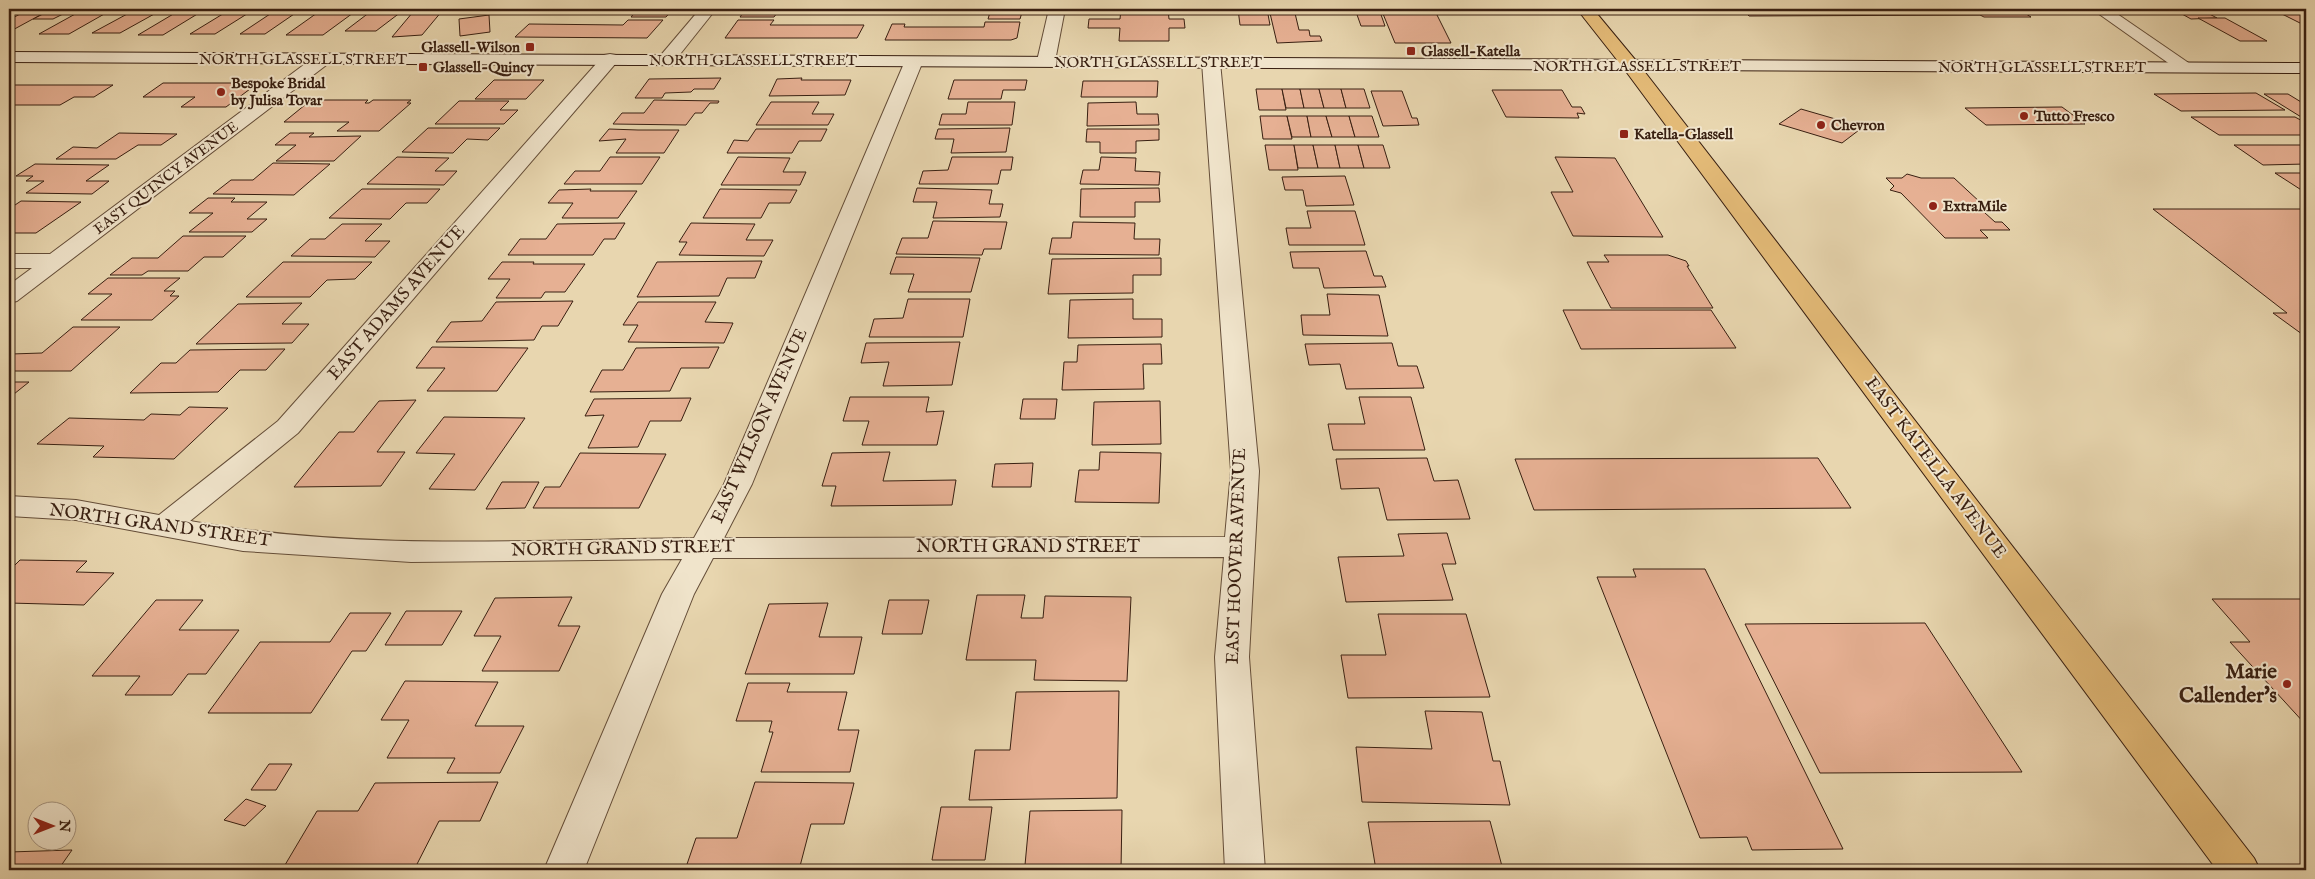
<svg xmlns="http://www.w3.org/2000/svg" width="2315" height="879" font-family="'IM FELL English',serif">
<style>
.building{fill:#e6b093;stroke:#381f11}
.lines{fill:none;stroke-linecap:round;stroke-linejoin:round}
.minor-casing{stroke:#644d38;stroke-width:2}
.secondary-casing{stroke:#381f11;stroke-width:2}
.primary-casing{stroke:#381f11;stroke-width:2}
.minor{fill:#f0e4cb;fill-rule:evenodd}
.secondary{fill:#f0e4cb;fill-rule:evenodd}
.primary{fill:#e4bb78;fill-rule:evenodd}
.poi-dot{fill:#8f2418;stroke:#f0e4cb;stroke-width:2}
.labels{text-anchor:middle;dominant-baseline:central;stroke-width:4;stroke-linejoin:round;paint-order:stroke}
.far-poi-label{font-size:15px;font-weight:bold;fill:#381f11;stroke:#f0e4cb;text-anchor:start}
.far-street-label{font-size:15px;fill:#381f11;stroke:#f0e4cb}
.street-label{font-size:18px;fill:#381f11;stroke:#f0e4cb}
.near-poi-label{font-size:21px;font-weight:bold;fill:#381f11;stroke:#f0e4cb;text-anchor:end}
</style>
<rect width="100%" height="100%" fill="#e8d6af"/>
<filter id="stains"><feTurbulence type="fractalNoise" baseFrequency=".004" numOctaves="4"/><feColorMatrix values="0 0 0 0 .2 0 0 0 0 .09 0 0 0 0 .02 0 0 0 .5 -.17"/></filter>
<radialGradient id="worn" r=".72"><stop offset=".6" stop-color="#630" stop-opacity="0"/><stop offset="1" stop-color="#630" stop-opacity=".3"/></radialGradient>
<g class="building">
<polygon points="544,9 614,9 569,10 564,14 538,14"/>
<polygon points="638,9 673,9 666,17 631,17"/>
<polygon points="746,9 780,9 774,17 740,17"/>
<polygon points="804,9 871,9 869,13 848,13 849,10"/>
<polygon points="899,9 968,9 967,12 911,12 910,14 897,14"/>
<polygon points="991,9 1023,9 1020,19 988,19"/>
<polygon points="1121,9 1168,9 1169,19 1184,19 1185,28 1169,28 1169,41 1119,41 1120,28 1088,28 1089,19 1120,19"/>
<polygon points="1238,9 1267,9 1270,25 1240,25"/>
<polygon points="1269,9 1294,9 1299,30 1309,30 1310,36 1320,36 1322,41 1277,43"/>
<polygon points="1355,9 1379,9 1385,26 1361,26"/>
<polygon points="1381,9 1434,9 1451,43 1395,43"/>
<polygon points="1720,9 2018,9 2031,17 1984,17 1980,15 1749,16 1742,9"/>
<polygon points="2173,9 2200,9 2217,18 2191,19"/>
<polygon points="2272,9 2306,9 2306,26"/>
<polygon points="442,11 422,35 392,37 413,12"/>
<polygon points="47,12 67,12 53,19 33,19"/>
<polygon points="226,12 250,12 215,34 190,34"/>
<polygon points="273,12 297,12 265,34 240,34"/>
<polygon points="370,12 401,12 376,31 345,31"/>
<polygon points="77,13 106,13 69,34 39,34"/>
<polygon points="129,13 156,13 120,33 92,33"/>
<polygon points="175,13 199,13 163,35 138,35"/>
<polygon points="317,13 353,13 323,35 286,35"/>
<polygon points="20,14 42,14 9,32 9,20"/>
<polygon points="489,15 490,32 460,36 459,19"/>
<polygon points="2198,18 2225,18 2267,41 2240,41"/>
<polygon points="628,20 663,20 647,38 515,37 529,24 623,25"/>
<polygon points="738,20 774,20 770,25 864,25 857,38 725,38"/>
<polygon points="985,22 1020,22 1017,38 1011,40 885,40 892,24 905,24 904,27 984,27"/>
<polygon points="721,78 714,89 694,89 691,92 665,93 662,98 635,98 649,79"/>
<polygon points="802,78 801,80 851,80 845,95 769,96 777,79"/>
<polygon points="494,80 544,80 526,99 475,99"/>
<polygon points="954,80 1027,80 1025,90 1003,90 1001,99 948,99"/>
<polygon points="1083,81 1158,81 1157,97 1081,97"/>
<polygon points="163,83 258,83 226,107 181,107 195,97 143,97"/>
<polygon points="9,85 113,85 94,97 74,97 60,105 9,105"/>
<polygon points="1256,89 1282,89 1286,110 1259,110"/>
<polygon points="1282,89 1300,89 1304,108 1286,108"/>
<polygon points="1300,89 1319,89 1324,108 1304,108"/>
<polygon points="1319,89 1341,89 1346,108 1324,108"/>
<polygon points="1341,89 1364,89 1370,108 1346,108"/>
<polygon points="1492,90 1562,90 1572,107 1581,107 1585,114 1577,113 1579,118 1506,117"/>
<polygon points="1371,91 1402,91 1412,118 1417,118 1419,125 1383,126"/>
<polygon points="2256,93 2285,110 2181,111 2154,94"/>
<polygon points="2264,94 2288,94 2306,105 2306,120"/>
<polygon points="311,100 368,100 365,103 369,103 373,100 411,100 407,103 411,103 379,131 337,131 349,122 284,122"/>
<polygon points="654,100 719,101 718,103 710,103 702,113 695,113 686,125 613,124 622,113 644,113"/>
<polygon points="459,101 509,101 500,110 518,110 504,124 435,124"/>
<polygon points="771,102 819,102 812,114 834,114 828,125 756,125"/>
<polygon points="968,102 1015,102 1012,125 939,125 942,114 966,114"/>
<polygon points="1136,102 1137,114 1158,114 1159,125 1087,126 1088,103"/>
<polygon points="2062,107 2085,124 1986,125 1965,108"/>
<polygon points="1801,109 1863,127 1842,143 1779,124"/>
<polygon points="1260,116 1287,116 1292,139 1263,139"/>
<polygon points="1287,116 1307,116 1311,137 1292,137"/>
<polygon points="1307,116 1326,116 1332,137 1311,137"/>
<polygon points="1326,116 1349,116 1355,137 1332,137"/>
<polygon points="1349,116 1372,116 1379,137 1355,137"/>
<polygon points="2191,117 2295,117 2306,123 2306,135 2219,135"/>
<polygon points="428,128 500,128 488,140 467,139 453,153 402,152"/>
<polygon points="1010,128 1006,152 951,153 954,139 935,139 938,129"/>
<polygon points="609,129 638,130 679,130 664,153 616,153 626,139 599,141"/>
<polygon points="756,129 827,129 821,141 799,141 792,153 727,153 734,140 748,141"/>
<polygon points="1087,129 1159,129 1159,140 1136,141 1136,153 1100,153 1100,142 1086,142"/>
<polygon points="119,133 177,134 161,145 138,145 116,159 56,159 73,147 97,148"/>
<polygon points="290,133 314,133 309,137 361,136 334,161 276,161 296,145 275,145"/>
<polygon points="1265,145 1294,145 1298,170 1269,170"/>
<polygon points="1294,145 1313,145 1318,168 1298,168"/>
<polygon points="1313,145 1335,145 1340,168 1318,168"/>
<polygon points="1335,145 1358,145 1364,168 1340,168"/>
<polygon points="1358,145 1383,145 1390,168 1364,168"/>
<polygon points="2234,145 2306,145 2306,164 2263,165"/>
<polygon points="397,157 449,158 435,171 457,171 444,185 367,184"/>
<polygon points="610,157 660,157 642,184 564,184 575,171 600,171"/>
<polygon points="738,157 790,158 783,172 806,172 800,185 721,185"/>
<polygon points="952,157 1013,157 1011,170 1001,170 998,184 919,184 923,171 948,170"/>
<polygon points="1101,157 1136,158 1135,171 1160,172 1159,185 1080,184 1083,170 1099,170"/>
<polygon points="1555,157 1615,158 1663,237 1573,236 1551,192 1573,192"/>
<polygon points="273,163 330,164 294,195 213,194 231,180 253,180"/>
<polygon points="35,164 109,165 86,181 109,181 92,194 26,193 44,181 26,181 33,176 16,176"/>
<polygon points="2275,173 2306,173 2306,193"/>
<polygon points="1907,174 1921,178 1954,178 1981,203 1974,203 1995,222 2002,222 2010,230 1980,230 1988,238 1945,238 1901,193 1890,190 1894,186 1886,178 1902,178"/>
<polygon points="1345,176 1354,205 1306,206 1303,190 1285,190 1282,177"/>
<polygon points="917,188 992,190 989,204 1003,204 1000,217 933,218 937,202 913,202"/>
<polygon points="1159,188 1160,202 1135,202 1135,217 1080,217 1081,189"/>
<polygon points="362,189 440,189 427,203 406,203 390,219 329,218"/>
<polygon points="720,189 797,190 790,203 769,203 761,218 703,218"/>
<polygon points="559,190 591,189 590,191 637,191 618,218 562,218 573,203 548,203"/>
<polygon points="208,198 235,198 231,202 267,202 247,219 267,219 252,232 189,232 213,213 189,213"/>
<polygon points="21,201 81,202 36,233 9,233 9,209"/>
<polygon points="2153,209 2306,209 2306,337 2273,313 2287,313"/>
<polygon points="1307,211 1355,211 1365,245 1289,245 1286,228 1311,228"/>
<polygon points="933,221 1007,222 1001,249 984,249 982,255 896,254 902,238 928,238"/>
<polygon points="1073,222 1135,223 1134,239 1160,239 1159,255 1049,254 1052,238 1071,238"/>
<polygon points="625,223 615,239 604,239 593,255 508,255 520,239 546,239 557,224"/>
<polygon points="691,223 755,224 746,240 773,240 764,256 679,255 687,242 679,242"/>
<polygon points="342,224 382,224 365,241 390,241 375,257 291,256 310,239 325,239"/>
<polygon points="183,236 246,236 223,257 204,257 188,271 148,271 142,275 110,275 132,258 158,258"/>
<polygon points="1366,251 1374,276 1382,276 1386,287 1324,288 1319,268 1293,268 1290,252"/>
<polygon points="1604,255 1668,255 1686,261 1689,266 1687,266 1713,308 1611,308 1587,262 1609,262"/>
<polygon points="896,257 980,258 971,292 908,292 914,274 890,274"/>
<polygon points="1161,258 1161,275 1133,275 1133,293 1048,294 1052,259"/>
<polygon points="762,261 755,278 727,278 719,296 637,297 657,262"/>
<polygon points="283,262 372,262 355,279 327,280 310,297 246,297"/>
<polygon points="502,262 534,262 533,264 585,264 565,292 545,292 541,298 496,298 510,279 488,279"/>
<polygon points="108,278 180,278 164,291 175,291 170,296 179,296 152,320 81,320 112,294 88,294"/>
<polygon points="1327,294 1379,295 1388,336 1303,335 1301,315 1330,315"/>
<polygon points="908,299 970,299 963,337 869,337 874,319 903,318"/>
<polygon points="1133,299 1133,319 1162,319 1162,337 1068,338 1070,300"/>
<polygon points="573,301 558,326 542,326 534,340 436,342 451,322 482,321 496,302"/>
<polygon points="638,302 716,302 705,322 733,323 724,343 628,342 638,325 623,325"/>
<polygon points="302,303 282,324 309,324 292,343 196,344 238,304"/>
<polygon points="1563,310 1711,310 1736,348 1581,349"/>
<polygon points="73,327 120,327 71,371 9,371 9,356 11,354 42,353"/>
<polygon points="960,342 952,385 883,386 889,362 861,363 866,343"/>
<polygon points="1392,343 1398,366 1417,366 1424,388 1346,389 1340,364 1309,365 1305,344"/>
<polygon points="1161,344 1162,364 1143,364 1144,389 1062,390 1064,362 1077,362 1078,345"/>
<polygon points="432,347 528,348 497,391 427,391 445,368 416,368"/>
<polygon points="719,347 709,368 681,368 670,391 590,392 602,370 623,370 636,348"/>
<polygon points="285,349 266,370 240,370 218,392 130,393 161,363 176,363 190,350"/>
<polygon points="9,382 29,382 9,398"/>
<polygon points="850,397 929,397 926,412 944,411 937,445 862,445 869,421 843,421"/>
<polygon points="1359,397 1411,397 1425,450 1333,450 1328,424 1365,424"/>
<polygon points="691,398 681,421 650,421 638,447 588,448 604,415 585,416 594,399"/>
<polygon points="1023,399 1057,399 1055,419 1020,419"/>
<polygon points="416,400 377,452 405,452 381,486 294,487 339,432 354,432 379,401"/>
<polygon points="1160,401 1161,444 1092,445 1094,402"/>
<polygon points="189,407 228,408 174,459 93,457 104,446 37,444 69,418 144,420 151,414 180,415"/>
<polygon points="444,417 525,418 475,490 429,489 455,454 416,453"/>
<polygon points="890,452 883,481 956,480 952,505 831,506 836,486 822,486 832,453"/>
<polygon points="1100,452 1161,453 1159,503 1075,502 1079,470 1099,470"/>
<polygon points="580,453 666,454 639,508 533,508 545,487 560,487"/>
<polygon points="1427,458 1434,481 1458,480 1470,519 1387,520 1379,488 1341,489 1336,459"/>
<polygon points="1818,458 1851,508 1534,510 1515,459"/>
<polygon points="1033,463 1031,487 992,487 995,464"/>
<polygon points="502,482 539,482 525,508 486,509"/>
<polygon points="1447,533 1456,564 1442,564 1453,600 1346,602 1338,557 1404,556 1398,534"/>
<polygon points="20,560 87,561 76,572 114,573 84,605 9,603 9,568 12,568"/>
<polygon points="1633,569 1705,569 1843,849 1752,850 1747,837 1700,838 1597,577 1636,577"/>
<polygon points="977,595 1025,595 1021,618 1043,618 1045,596 1131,597 1127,681 1034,680 1036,660 966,660"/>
<polygon points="572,597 558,626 580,626 559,671 482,671 501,636 474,636 495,598"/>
<polygon points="2212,599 2306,599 2306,725 2230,642 2250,642"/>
<polygon points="156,600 203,600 179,630 239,630 206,674 188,674 172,695 125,695 140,676 92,676"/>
<polygon points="889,600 929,600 922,634 882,634"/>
<polygon points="828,603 819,637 862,637 854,674 745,674 769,604"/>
<polygon points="406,611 462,611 442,645 385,645"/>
<polygon points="350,613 391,613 366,651 352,651 311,713 208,713 260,642 330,642"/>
<polygon points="1378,614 1466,614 1490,697 1348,698 1341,655 1386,655"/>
<polygon points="1925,623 2022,772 1820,773 1745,624"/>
<polygon points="405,681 498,682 475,726 524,726 500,773 447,773 455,758 387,758 409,720 381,720"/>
<polygon points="748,683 790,683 787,692 847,692 838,730 859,730 850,772 761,772 773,732 769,732 772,721 736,721"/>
<polygon points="1119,691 1117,798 969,800 975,750 1010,750 1016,692"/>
<polygon points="1425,711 1482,712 1493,761 1500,761 1510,805 1362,802 1356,747 1432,749"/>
<polygon points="269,764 292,764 276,790 251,790"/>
<polygon points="498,782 480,821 439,821 414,870 282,870 317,811 358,811 375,783"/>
<polygon points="755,782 854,783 844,824 811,824 799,870 685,870 696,838 737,838"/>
<polygon points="246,799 266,806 245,826 224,820"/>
<polygon points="941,807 992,807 985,860 932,860"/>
<polygon points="1122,810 1121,870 1008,870 1008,865 1025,865 1030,811"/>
<polygon points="1490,821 1503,870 1376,870 1368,822"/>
<polygon points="72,850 58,870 9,870 9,852"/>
</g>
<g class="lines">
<g class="minor-casing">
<g id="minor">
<polygon points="700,9 716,9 673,63 661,63 658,59 661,55"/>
<polygon points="1049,9 1065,9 1055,61 1052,65 1040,65 1037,61"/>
<polygon points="2092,9 2110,9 2196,68 2193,72 2181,72"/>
<polygon points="323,54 329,55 332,59 329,63 17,301 9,303 9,285 32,268 9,268 9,254 50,254 317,55"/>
<path d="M 610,54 L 616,55 L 619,59 L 616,63 L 298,433 L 190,521 C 355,551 526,540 694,538 L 724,484 L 905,61 L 908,57 L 920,57 L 923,61 L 752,484 L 724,538 L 1225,537 L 1231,471 L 1202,62 L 1205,58 L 1217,58 L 1220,62 L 1259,471 L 1249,657 L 1265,870 L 1225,870 L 1215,657 L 1224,557 L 713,558 L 694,594 L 584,870 L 544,870 L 662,594 L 682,559 L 411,562 L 243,551 L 76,520 L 9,516 L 9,496 L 76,500 L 159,515 L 278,421 L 604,55 Z"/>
</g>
</g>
<g class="secondary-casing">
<polygon id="secondary" points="9,52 2306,63 2306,73 9,62"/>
</g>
<g class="primary-casing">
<polygon id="primary" points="1577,9 1593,9 1637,62 2254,858 2260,870 2217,870 1625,70"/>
</g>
<use href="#minor" class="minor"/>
<use href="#secondary" class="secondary"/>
<use href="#primary" class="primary"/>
</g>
<g class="poi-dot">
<rect x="525" y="42" width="10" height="10" rx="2.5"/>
<rect x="1406" y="46" width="10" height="10" rx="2.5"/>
<rect x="418" y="62" width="10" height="10" rx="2.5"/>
<circle cx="221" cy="92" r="5"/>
<circle cx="2024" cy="116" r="5"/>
<circle cx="1821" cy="125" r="5"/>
<rect x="1619" y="129" width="10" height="10" rx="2.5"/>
<circle cx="1933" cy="206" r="5"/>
<circle cx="2287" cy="684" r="5"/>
</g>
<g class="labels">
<g class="far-poi-label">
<text x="520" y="47" text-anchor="end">Glassell-Wilson</text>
<text x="1421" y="51">Glassell-Katella</text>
<text x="433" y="67">Glassell-Quincy</text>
<text x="231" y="83">Bespoke Bridal<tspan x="231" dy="17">by Julisa Tovar</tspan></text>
<text x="2034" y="116">Tutto Fresco</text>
<text x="1831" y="125">Chevron</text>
<text x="1634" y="134">Katella-Glassell</text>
<text x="1943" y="206">ExtraMile</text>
</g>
<g class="far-street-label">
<text x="303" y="59">NORTH GLASSELL STREET</text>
<text x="753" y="60">NORTH GLASSELL STREET</text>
<text x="1158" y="62">NORTH GLASSELL STREET</text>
<text x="1637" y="66">NORTH GLASSELL STREET</text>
<text x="2042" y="67">NORTH GLASSELL STREET</text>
<text transform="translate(166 178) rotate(-37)">EAST QUINCY AVENUE</text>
</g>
<g class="street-label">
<text transform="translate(397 303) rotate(-49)">EAST ADAMS AVENUE</text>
<text transform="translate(760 426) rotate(-66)">EAST WILSON AVENUE</text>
<text transform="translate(1935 468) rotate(53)">EAST KATELLA AVENUE</text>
<text transform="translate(160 526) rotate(8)">NORTH GRAND STREET</text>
<text x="1028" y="547">NORTH GRAND STREET</text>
<text transform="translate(623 549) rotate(-1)">NORTH GRAND STREET</text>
<text transform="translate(1237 556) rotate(-88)">EAST HOOVER AVENUE</text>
</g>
<g class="near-poi-label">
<text x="2277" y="672">Marie<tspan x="2277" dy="24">Callender's</tspan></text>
</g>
</g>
<rect width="2315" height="879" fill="none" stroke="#e8d6af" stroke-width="30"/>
<rect x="10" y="10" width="2295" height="859" fill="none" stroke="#381f11" stroke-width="2.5"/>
<rect x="15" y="15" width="2285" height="849" fill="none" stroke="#381f11"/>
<g transform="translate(52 826) rotate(90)"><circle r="24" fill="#f0e4cb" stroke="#a69581"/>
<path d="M0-4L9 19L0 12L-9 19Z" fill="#8f2418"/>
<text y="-8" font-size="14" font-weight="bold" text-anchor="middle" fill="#381f11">N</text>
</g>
<rect width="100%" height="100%" filter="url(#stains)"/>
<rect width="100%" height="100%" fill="url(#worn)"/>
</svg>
